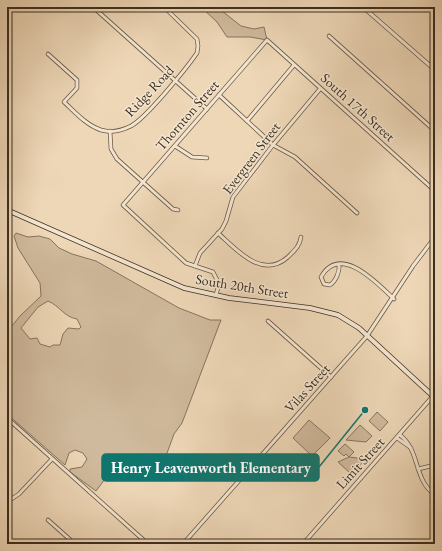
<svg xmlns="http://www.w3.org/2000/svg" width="442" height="551" font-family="'EB Garamond',serif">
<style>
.green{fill:#d0ba9d;stroke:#86745e;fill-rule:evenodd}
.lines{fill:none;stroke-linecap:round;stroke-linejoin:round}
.minor-casing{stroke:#685945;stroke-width:4.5}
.secondary-casing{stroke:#3c2f1f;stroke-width:5.5}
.minor{stroke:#f4e5d0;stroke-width:3}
.secondary{stroke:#f4e5d0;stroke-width:4}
.labels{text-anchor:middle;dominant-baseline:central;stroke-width:3;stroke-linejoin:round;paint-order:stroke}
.street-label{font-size:14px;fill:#3c2f1f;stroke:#f4e5d0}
.leader{fill:none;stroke:#0f766e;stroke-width:1.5}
.callout-dot{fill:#0f766e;stroke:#f4e5d0;stroke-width:1.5}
.callout{fill:#0f766e;stroke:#0f766e;stroke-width:1.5}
.callout-label{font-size:15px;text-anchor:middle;font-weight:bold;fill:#fff}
</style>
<rect width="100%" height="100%" fill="#eed7b7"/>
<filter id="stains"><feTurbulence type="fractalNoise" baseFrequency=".005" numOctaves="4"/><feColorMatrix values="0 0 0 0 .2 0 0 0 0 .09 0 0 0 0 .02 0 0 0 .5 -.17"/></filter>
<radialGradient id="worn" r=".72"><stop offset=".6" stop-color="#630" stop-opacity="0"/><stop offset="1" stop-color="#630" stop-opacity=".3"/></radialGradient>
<g class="green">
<polygon points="201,7 217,7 241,26 254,29 264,27 267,40 250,37 227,37 217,22"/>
<path d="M 16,233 L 28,237 L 39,236 L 50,239 L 59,248 L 72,254 L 96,261 L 179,308 L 210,320 L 221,320 L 182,423 L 174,434 L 163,464 L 147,475 L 136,467 L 120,459 L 96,491 L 70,472 L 70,469 L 82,467 L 87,459 L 83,453 L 75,450 L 69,453 L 65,465 L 7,414 L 7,332 L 20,316 L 41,296 L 40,283 L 18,248 L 14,236 ZM 48,301 C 60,306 64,317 77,319 L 81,327 L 79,329 L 68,328 L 63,334 L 60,345 L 53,345 L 50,347 L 40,344 L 37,338 L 30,339 L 21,328 L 38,307 Z"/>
<polygon points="377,412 388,422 380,431 369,421"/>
<polygon points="309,420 330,438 312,456 293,438"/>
<polygon points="360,425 372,436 366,442 346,440"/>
<polygon points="345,444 354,452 349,457 346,454 344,456 338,451"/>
<polygon points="349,457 357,458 363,462 353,473 350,473 338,462"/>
</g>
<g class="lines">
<g class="minor-casing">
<g id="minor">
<polyline points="93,7 207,109"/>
<polyline points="363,7 435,70"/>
<polyline points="329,36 435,131"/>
<path d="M 48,54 L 77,80 L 77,88 L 64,102 C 75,112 86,125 101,130 C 111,133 121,131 131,126 C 146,118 186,69 197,53 L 198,46 L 197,39 L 164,7"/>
<polyline points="219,95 273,145 295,157 357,213"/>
<polyline points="247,121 294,65"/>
<polyline points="110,131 111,149 117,159 173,209 178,210"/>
<polyline points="175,146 192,157 207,158"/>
<path d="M 218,233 C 237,250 262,280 288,257 C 294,251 300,246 301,237"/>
<path d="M 339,264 C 340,271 336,281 330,285 L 324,284 L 321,277 C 340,243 377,283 394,299"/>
<polyline points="195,266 200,253 222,229 226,221 233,197 273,145 320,89"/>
<polyline points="216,295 219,284 213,272 186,263 123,205 267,40 435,191"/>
<polyline points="268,321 331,377"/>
<polyline points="7,418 148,544"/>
<path d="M 400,435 C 421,452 413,479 435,495"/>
<polyline points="397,438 411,448"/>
<polyline points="418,469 435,465"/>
<polyline points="7,502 19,494 52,459"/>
<polyline points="48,520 75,544"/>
<polyline points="7,539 13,544"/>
<polyline points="183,544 367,336 413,266 435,237"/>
<polyline points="303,544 433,396"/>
</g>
</g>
<g class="secondary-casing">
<polyline id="secondary" points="7,210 184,288 229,298 310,308 338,315 359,328 435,398"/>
</g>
<use href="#minor" class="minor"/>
<use href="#secondary" class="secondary"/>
</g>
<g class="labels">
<g class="street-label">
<text transform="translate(149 91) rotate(-47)">Ridge Road</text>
<text transform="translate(358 107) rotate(42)">South 17th Street</text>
<text transform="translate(187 115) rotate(-49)">Thornton Street</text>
<text transform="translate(251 158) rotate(-53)">Evergreen Street</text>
<text transform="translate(242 286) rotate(9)">South 20th Street</text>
<text transform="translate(307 388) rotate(-48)">Vilas Street</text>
<text transform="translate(360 463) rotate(-48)">Limit Street</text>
</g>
</g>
<path class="leader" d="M365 410L319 467"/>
<circle class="callout-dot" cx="365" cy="410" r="4"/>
<rect class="callout" x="102" y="454" width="217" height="27" rx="4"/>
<g class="callout-label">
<text x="211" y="473">Henry Leavenworth Elementary</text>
</g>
<rect width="442" height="551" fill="none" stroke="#eed7b7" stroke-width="24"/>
<rect x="8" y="8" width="426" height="535" fill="none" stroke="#3c2f1f" stroke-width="2"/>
<rect x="12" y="12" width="418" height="527" fill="none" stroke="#3c2f1f"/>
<rect width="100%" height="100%" filter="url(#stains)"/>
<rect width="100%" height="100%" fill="url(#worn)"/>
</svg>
